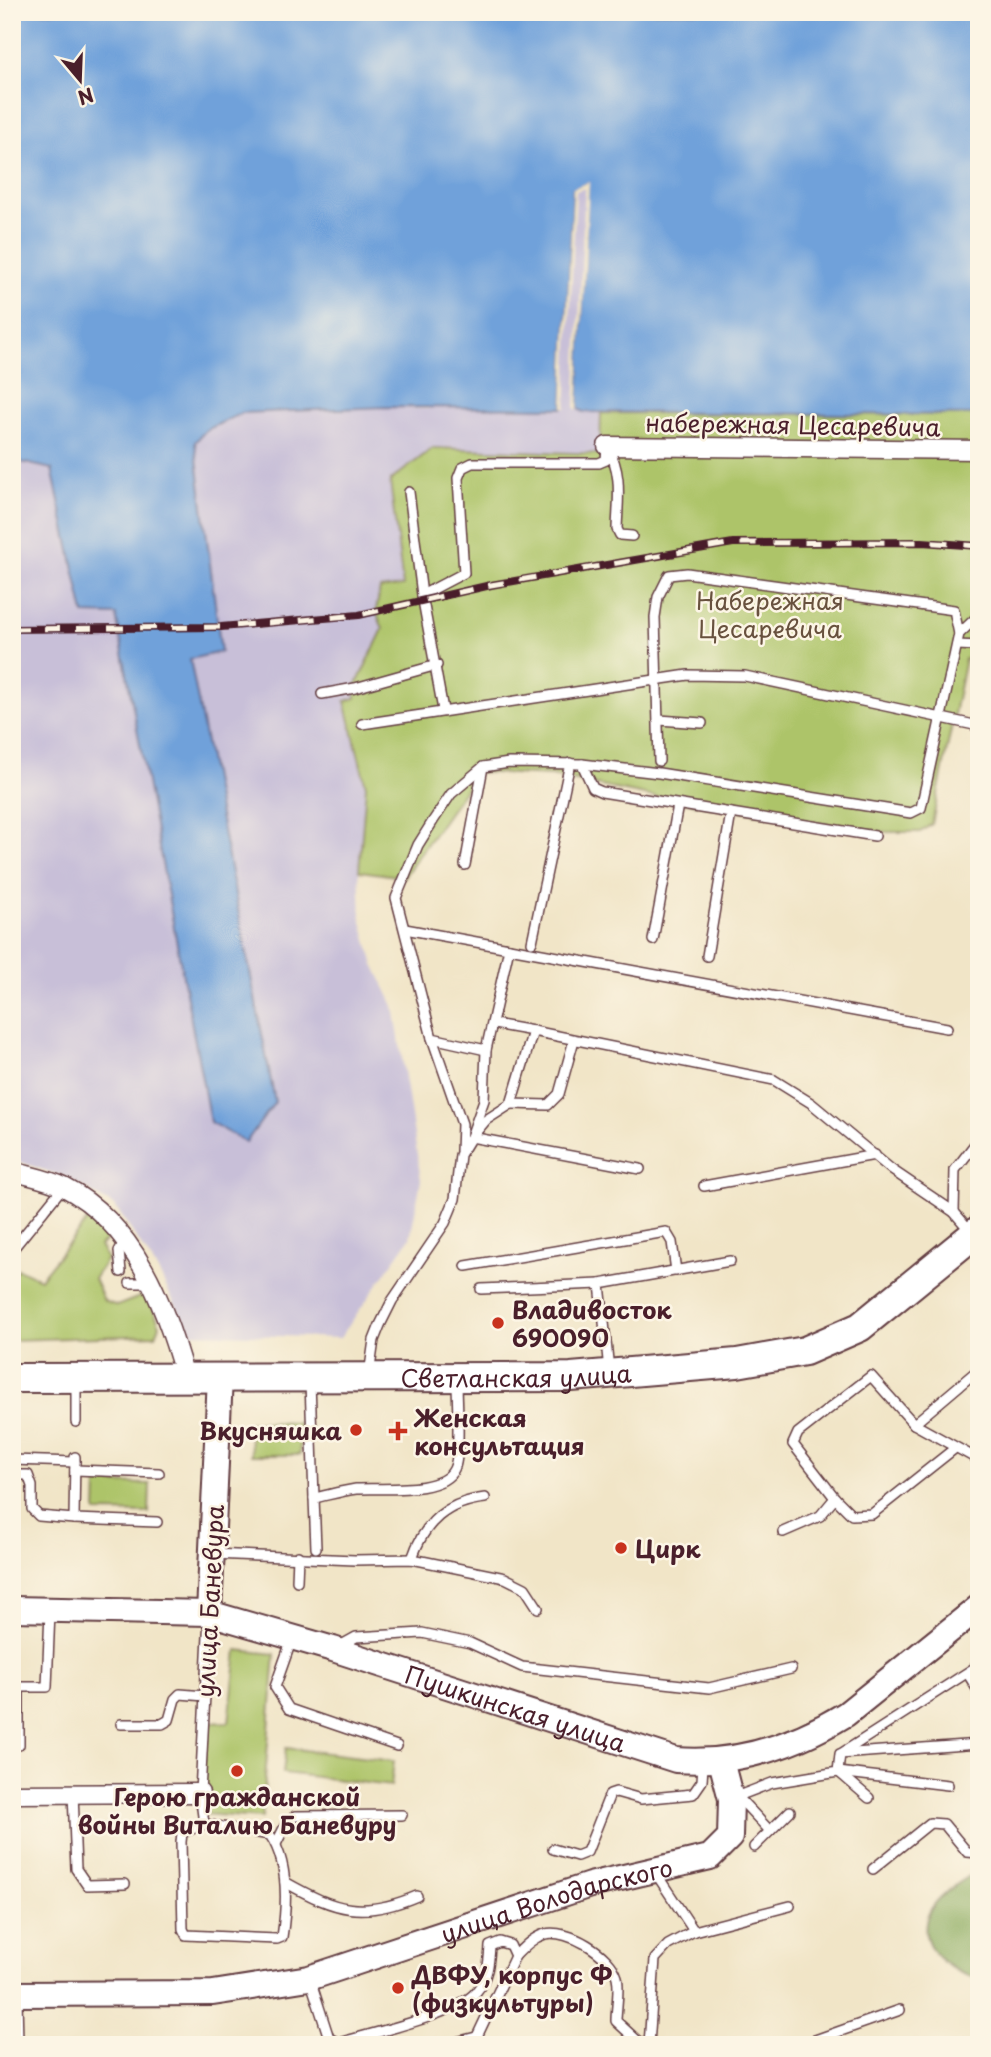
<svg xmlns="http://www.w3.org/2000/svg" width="991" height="2057" font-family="'Playpen Sans',sans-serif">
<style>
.industrial{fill:#c8bfd8}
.green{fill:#adc469;stroke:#7c724a;stroke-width:2}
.forest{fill:#8aaa5d;stroke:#6a6444;stroke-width:2}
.water{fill:#70a1da;stroke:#5d6082;stroke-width:2}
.pier{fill:#f1e5c7}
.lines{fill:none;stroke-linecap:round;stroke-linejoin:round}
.lane-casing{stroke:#633d42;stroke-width:12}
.street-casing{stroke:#633d42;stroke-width:21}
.secondary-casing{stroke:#633d42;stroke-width:28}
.primary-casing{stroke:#633d42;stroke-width:32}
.lane{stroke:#fff;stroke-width:9}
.street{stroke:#fff;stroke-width:18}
.secondary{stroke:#fff;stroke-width:24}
.primary{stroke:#fff;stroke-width:28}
.rail-casing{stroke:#4a1f2b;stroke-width:8}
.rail{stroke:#fcf5e5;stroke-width:5;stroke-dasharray:16;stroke-linecap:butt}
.poi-dot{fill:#c8321e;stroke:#fcf5e5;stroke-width:2.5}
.labels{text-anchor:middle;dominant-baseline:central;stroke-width:5;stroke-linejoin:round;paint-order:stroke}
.street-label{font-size:24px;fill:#4a1f2b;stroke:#fcf5e5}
.park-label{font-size:24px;fill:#68513e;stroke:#fcf5e5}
.poi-label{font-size:24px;font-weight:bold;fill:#4a1f2b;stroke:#fcf5e5;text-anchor:start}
</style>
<rect width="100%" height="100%" fill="#fcf5e5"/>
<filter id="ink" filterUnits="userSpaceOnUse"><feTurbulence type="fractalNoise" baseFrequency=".0143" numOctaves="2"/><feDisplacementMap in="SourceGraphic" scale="14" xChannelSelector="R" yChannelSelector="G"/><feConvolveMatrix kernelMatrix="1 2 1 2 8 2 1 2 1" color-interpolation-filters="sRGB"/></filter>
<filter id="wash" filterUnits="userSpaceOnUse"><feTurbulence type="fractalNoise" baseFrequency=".00686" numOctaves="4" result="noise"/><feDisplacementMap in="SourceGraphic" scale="28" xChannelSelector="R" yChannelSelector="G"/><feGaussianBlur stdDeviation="1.57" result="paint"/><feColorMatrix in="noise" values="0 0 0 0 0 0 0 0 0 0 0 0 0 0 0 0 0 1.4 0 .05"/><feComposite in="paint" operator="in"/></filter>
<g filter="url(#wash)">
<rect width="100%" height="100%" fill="#f1e5c7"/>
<polygon class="industrial" points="622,12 584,412 601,413 600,454 433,448 391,481 403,586 376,611 383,629 355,688 357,699 345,701 366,786 359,871 361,918 373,962 394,1006 421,1180 410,1238 340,1338 190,1333 157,1269 115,1206 67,1178 12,1159 12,460 52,469 84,614 116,615 210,1122 275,1102 190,658 221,652 195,442 206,430 242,413 385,407 428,409 573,189"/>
<g class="green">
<polygon points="601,413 979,415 979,662 965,659 932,824 920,832 882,832 664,799 552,776 477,772 404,877 359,871 366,786 345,701 356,698 355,688 383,629 376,611 380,589 403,586 390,481 433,448 600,454"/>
<polygon points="90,1217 111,1235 100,1246 107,1259 94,1279 104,1301 117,1306 147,1294 160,1325 156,1335 14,1340 12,1276 18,1269 40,1279"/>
<polygon points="250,1422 299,1423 300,1455 251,1455"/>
<polygon points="97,1483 150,1484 149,1513 96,1512"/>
<polygon points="237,1650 275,1654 262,1818 201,1814 206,1723 229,1722"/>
<polygon points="286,1748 394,1761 391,1786 283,1773"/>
</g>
<path class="forest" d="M 979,1870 L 979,1978 L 978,1978 C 949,1974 914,1944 929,1913 C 938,1894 962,1881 979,1870 Z"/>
<polygon class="water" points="12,12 979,12 979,415 584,412 578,409 588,183 573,189 563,408 385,407 242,413 206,430 195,442 221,652 190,659 275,1102 246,1142 210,1122 116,615 84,614 52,469 12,460"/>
<polygon class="pier" points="589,182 578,409 575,409 585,188 576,191 566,408 563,408 573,188"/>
</g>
<g filter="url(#ink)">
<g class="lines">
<g class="lane-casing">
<g id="lane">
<polyline points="409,492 422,595"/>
<polyline points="957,645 979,646"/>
<polyline points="322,694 355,688 437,665"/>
<path d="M 443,710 L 422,595 L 464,573 L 458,478 L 462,468 L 472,463 L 599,463 L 606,460 L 607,446 C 623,473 618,499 617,529 L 620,535 L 632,536"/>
<polyline points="659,720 702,723"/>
<polyline points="362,724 688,675 745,676 979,726"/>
<polyline points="659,761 655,617 658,597 669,575 687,573 954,610 959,634"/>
<polyline points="582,764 593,788 602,792 731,813 707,956"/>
<polyline points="731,813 875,836"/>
<polyline points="465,865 483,767"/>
<polyline points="405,929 509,948"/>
<polyline points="653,940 678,805"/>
<polyline points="532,942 570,763"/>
<polyline points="494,1024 533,1031"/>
<polyline points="432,1038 462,1124 461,1151"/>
<polyline points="486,1050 432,1038 396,898 418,845 433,821 451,794 483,767 509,763 582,764 659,773 911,813 921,808 959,634 979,615"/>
<polyline points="511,1104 548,1105 559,1094 574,1040"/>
<polyline points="475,1133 486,1120 511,1104 533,1031 774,1080 811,1103 892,1170 954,1212 972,1233"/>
<polyline points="471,1137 640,1169"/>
<polyline points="704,1186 875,1155"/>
<polyline points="954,1212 955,1170 979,1139"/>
<polyline points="12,1250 63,1187"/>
<polyline points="466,1266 666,1232 672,1242 676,1271"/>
<polyline points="121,1272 119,1251 125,1240"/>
<polyline points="130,1283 151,1283"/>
<polyline points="481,1289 600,1284"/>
<polyline points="978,1292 979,1292"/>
<polyline points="609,1370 600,1284 730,1261"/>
<polyline points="369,1375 374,1340 380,1325 392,1301 445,1223 455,1199 460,1155 471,1137 484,1100 486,1050 509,948 947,1028"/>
<path d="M 310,1382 L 314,1498 C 328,1495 342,1491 356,1489 C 380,1487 442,1495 454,1469 C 461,1456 457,1400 457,1382"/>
<polyline points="76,1422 76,1383"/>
<polyline points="914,1424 979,1369"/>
<polyline points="954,1449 872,1514 852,1515 835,1498 793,1444 798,1433 871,1376 914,1424 979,1460"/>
<polyline points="75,1457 74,1519 157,1522"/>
<polyline points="12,1460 75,1462"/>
<polyline points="75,1470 159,1473"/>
<polyline points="12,1475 28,1475 32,1486 32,1509 39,1516 74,1519"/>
<polyline points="314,1498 316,1548"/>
<polyline points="783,1532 820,1516 835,1498"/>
<polyline points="213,1554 355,1560 412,1559 505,1578 525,1588 538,1608"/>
<path d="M 412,1559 C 424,1522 447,1502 485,1498"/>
<polyline points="297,1581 298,1556"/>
<polyline points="292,1639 275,1687 289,1709 397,1746"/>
<polyline points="338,1647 356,1637 422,1633 470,1643 522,1667 709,1688 791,1669"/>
<polyline points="968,1674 979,1692"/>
<polyline points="12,1687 47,1687 50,1611"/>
<polyline points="19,1687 19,1745"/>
<polyline points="121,1724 162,1724 169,1720 175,1699 180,1694 205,1696"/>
<polyline points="842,1753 979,1665"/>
<polyline points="838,1772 948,1785"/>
<polyline points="840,1773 869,1798"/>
<polyline points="73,1793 76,1869 87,1885 125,1884"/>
<polyline points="738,1797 770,1831"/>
<polyline points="733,1798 772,1783 838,1772 840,1754 979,1744"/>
<path d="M 204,1824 L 270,1835 C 289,1863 287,1905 282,1937 L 277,1939 L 186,1935 L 183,1929 L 181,1842 L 182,1833 Z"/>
<polyline points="204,1824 200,1793 209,1616"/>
<polyline points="276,1844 287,1822 295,1816 402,1815"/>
<polyline points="754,1847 790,1811"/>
<polyline points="553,1849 577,1856 587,1852 610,1794 616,1792 641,1799 693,1794 702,1781 703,1764"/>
<polyline points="873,1869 930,1823 944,1824 967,1852 979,1853"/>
<path d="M 285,1882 C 336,1911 363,1919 417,1896"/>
<polyline points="694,1931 790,1906"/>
<path d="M 515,1956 C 524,1947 532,1938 545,1934 C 569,1929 610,1954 617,1977 C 620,1989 616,2008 616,2021 L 642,2045"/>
<path d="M 310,1979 L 329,2038 L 339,2043 C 369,2034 458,2014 476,1992 C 488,1978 489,1963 490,1946 L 500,1942 L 510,1945 L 515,1956 L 473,2045"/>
<polyline points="17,1996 18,2045"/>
<polyline points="444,2045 476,2037"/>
<polyline points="649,2045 655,1959 668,1945 694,1931 655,1872"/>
<polyline points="801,2045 900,2010"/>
</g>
</g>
<g class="street-casing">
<g id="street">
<polyline points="607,446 979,450"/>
<path d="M 12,1171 C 29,1176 48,1179 64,1187 C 135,1224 165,1305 185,1377"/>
<polyline points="12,1794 200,1793"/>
</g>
</g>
<g class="secondary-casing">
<g id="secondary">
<path id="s1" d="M 12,1609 L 209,1613 L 333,1649 L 676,1760 C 738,1765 794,1746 846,1714 L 979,1607"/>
<polyline points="209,1613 220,1377"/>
<path id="s2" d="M 12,1994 L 213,1993 L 309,1978 L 590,1885 L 710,1857 L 730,1837 L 731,1799 L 721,1761"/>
</g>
</g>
<g class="primary-casing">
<g id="primary">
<path id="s3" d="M 12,1378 L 571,1377 L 737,1363 L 805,1351 L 860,1327 L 979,1230"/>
</g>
</g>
<use href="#lane" class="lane"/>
<use href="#street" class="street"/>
<use href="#secondary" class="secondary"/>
<use href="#primary" class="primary"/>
<g class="rail-casing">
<polyline id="rail" points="12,629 221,627 359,615 491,585 733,543 922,542 979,546"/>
</g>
<use href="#rail" class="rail"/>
</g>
</g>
<g class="poi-dot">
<circle cx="498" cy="1323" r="7"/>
<circle cx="356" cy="1430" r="7"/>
<path d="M394.5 1420.5h7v7h7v7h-7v7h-7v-7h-7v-7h7z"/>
<circle cx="621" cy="1548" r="7"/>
<circle cx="237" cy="1771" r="7"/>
<circle cx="398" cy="1988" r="7"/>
</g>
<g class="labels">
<g class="street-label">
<text transform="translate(793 424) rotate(1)">набережная Цесаревича</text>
<text stroke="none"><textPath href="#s3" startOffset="504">Светланская улица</textPath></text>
<text transform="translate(209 1601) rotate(-87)">улица Баневура</text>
<text stroke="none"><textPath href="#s1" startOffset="518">Пушкинская улица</textPath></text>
<text stroke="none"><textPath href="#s2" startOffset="558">улица Володарского</textPath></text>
</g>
<g class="park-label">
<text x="770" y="600">Набережная<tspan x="770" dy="28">Цесаревича</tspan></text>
</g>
<g class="poi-label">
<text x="512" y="1309">Владивосток<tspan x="512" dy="28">690090</tspan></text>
<text x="414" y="1417">Женская<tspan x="414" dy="28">консультация</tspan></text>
<text x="342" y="1430" text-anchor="end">Вкусняшка</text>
<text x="635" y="1548">Цирк</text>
<text x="237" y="1796" text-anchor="middle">Герою гражданской<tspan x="237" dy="28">войны Виталию Баневуру</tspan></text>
<text x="412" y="1974">ДВФУ, корпус Ф<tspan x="412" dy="28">(физкультуры)</tspan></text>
</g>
</g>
<rect width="991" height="2057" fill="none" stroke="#fcf5e5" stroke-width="42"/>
<g transform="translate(80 80) rotate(161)" stroke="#fcf5e5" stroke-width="5" paint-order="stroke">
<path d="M0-5L12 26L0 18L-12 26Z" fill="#4a1f2b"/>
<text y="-10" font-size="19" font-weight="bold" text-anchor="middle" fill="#4a1f2b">N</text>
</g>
</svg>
